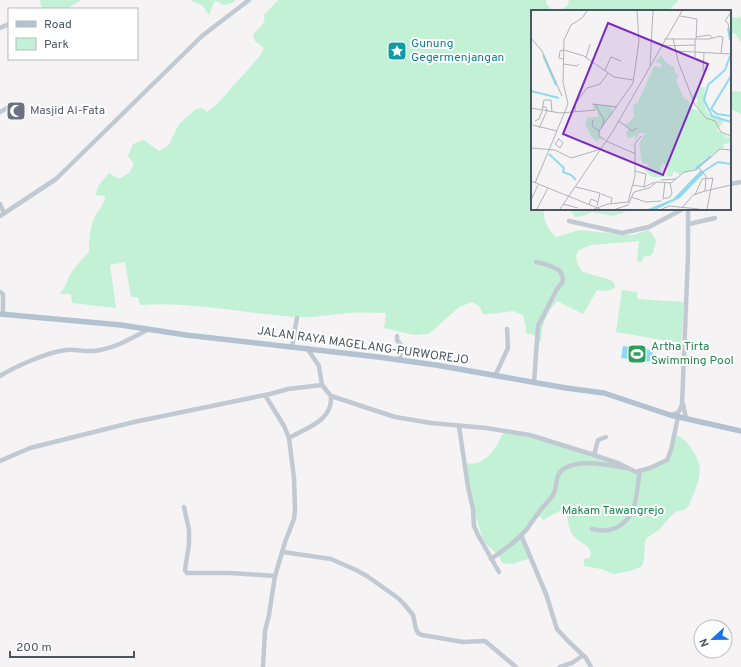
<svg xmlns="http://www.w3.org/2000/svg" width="741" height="667" font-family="Overpass,sans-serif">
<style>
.green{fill:#c3f1d5}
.water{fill:#90daee}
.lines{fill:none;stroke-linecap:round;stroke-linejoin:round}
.minor{stroke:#c1cad2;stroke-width:4.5}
.major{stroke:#b3c2d1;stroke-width:5.5}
.labels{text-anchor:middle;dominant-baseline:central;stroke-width:4;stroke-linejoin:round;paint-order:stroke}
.culture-label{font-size:12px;fill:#0d838f;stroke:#fff;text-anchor:start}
.worship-label{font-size:12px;fill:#5b616d;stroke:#fff;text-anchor:start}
.street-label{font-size:12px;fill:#4a5661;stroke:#fff}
.leisure-label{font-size:12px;fill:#27864d;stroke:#fff;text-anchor:start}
.park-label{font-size:12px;fill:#17864f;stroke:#fff}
.inset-river{fill:none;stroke:#90daee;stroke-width:2}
.inset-road{fill:none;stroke:#b1b4b9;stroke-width:1}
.view{fill:#7b2cbf;fill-opacity:0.15;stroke:#7b2cbf;stroke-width:2}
.inset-edge{fill:none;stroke:#4a5661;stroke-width:2}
</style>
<rect width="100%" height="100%" fill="#f5f3f3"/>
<g class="green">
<polygon points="40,0 80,0 80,1 66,9 42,9"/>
<polygon points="190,0 235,0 235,1 232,3 224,5 216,1 214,2 209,15 203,6"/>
<path d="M 278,0 L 546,0 L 546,3 L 551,9 L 556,11 L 532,11 L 532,209 L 544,209 C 543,220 548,230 556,237 L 579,230 L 619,234 L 633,235 L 648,230 L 653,235 L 656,241 L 653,253 L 650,256 L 644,256 L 641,262 L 637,261 L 639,241 L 591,245 L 579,250 L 576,256 L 577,263 L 583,272 L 611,280 L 615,284 L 615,288 L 606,291 L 597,290 L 583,314 L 557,301 C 546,313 541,326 541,342 L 534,335 L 526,333 L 526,327 L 523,315 L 513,311 L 490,314 L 483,314 L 479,306 L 472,302 L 459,307 L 429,334 L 414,335 L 384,328 L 386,313 C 374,313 362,312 350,313 C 332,314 315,318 298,317 C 245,314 193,301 140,305 L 138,297 L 131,297 L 125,262 L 110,265 L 116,308 L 72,303 L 71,294 L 59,294 C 67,287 66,280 72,272 C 77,265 83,258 89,252 C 89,242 90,230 93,221 C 96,212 105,205 105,196 L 96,195 L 98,186 L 109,173 L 119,179 L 129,173 L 134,164 L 128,156 L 133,144 L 144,140 L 159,151 L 168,146 L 179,124 L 195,110 L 202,108 L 207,112 L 217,104 L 260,56 L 264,48 L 255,41 L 253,34 C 258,29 267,23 264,15 Z"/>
<polygon points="569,0 679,0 668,11 558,11 567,6"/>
<polygon points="741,16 741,43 735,33 730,33 730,17 737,18"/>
<polygon points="735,91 741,92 741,114 730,109 730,92"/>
<polygon points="570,209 626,209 623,213 613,216 592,212 583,216 575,217"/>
<polygon points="622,290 637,292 637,299 684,302 681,343 616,332"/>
<path d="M 505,432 L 523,435 L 602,458 L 627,469 L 641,471 L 669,459 L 676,435 C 683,438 686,441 690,447 C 708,469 697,483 689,506 L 684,510 L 675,512 L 671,516 L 659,530 L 648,537 L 645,541 L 644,559 L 642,566 L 640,567 L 630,571 L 614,574 L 601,569 L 584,566 L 584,559 L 590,558 C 595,546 578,543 573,535 C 568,529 568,518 566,511 L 563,509 L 543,520 L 541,517 L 537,517 L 523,537 L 530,558 L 513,564 L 502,563 L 499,556 L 484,542 L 467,489 L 467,463 C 480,466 490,456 497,445 C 500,440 500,436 505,432 Z"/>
</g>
<polygon class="water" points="623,346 653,350 652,362 621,358"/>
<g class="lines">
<g class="minor">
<polyline points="0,28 9,24"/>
<polyline points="0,112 9,107"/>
<polyline points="730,184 741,182"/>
<polyline points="0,204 4,213"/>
<polyline points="0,216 56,179 202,36 249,0"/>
<polyline points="569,221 622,233 649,227 683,209"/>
<polyline points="689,224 715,218"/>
<polyline points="0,292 3,294 3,314"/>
<polyline points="397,336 397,340 401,345 400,360"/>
<polyline points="292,347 297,318"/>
<polyline points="307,348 319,366 322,385"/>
<path d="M 0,376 C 16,366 48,352 66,350 C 77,349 90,353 100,350 C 117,347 134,337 149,329"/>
<polyline points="495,376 508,348 507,329"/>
<polyline points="534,383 538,326 557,289 562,283 563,279 561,273 559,270 548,265 536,262"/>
<polyline points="683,404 686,418"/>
<polyline points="671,415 678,413 682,405 688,256 688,209"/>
<polyline points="459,426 468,487 473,509 474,526 478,535 499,572"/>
<path d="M 289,438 C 306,428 333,421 331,396"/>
<polyline points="594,455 598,440 606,437"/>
<polyline points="0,461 30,448 134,422 270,394 288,389 322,385 331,396 395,417 431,423 486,428 530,435 594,455 620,464 636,472 650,468 667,460 671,450 678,417"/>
<polyline points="184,507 189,530 189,544 185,570 187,573 230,573 275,576"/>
<path d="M 592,529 C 616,535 633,521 636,497 C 638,488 638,480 640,471"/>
<polyline points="521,535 546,594 557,629 568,641 586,658 591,667"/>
<polyline points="283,552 331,559 356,570 367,576 398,598 404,604 413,615 416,629 418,633 422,635 463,642 485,641 516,667"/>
<path d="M 491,559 C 504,550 517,541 527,529 C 532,522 537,514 543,507 C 546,503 551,499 553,495 C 558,487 554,473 565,468 C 582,459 607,465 626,468"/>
<polyline points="263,667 265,631 269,615 275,576 285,542 294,519 295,510 294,478 289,438 284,426 265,395"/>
<polyline points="560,667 572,663 582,656"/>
</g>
<polyline class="major" points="0,314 121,325 186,335 378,357 436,365 566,388 604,393 670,415 741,431"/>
</g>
<defs>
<g id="sight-square" transform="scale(1)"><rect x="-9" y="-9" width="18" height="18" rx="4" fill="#0f9aa8" stroke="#fff"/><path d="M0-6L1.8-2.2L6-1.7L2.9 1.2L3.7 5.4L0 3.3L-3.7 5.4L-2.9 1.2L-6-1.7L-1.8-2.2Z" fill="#fff"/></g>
<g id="mosque-square" transform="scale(1)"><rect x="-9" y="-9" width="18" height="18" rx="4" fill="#6b7280" stroke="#fff"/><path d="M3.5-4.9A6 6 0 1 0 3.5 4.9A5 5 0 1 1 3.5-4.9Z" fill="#fff"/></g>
<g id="stadium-square" transform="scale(1)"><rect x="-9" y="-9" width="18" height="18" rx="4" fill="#2e9e5b" stroke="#fff"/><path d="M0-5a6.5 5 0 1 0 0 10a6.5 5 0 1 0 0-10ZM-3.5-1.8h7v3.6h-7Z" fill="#fff"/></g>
</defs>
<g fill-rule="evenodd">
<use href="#sight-square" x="397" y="51"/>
<use href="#mosque-square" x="16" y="111"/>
<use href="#stadium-square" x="637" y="354"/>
</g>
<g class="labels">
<g class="culture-label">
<text x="411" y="44">Gunung<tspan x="411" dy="14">Gegermenjangan</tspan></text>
</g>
<g class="worship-label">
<text x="30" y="111">Masjid Al-Fata</text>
</g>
<g class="street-label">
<text transform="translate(363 346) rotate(8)">JALAN RAYA MAGELANG-PURWOREJO</text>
</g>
<g class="leisure-label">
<text x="651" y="347">Artha Tirta<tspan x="651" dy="14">Swimming Pool</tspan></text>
</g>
<g class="park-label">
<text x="613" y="511">Makam Tawangrejo</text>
</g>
</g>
<g transform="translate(531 10)">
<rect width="200" height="200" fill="#f5f3f3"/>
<path d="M 130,45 L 134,52 L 143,57 L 144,63 L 148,65 L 145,70 L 153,89 L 157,90 L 161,98 L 167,101 L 165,93 L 168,89 L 163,89 L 162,84 L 170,77 L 174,77 L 173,91 L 175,101 L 181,107 L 194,110 L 186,120 L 195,125 L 194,130 L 197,126 L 200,130 L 200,133 L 193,134 L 192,138 L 172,150 L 164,159 L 149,165 L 143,161 L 141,166 L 130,167 L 121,167 L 113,160 L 118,154 L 111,153 L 108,134 L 114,123 L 108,123 L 101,137 L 99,134 L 102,135 L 105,125 L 97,129 L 95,122 L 98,119 L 93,114 L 98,113 L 103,106 L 102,95 L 107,92 L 123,56 L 130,57 L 131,54 L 124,52 ZM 132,153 L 137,157 L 136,166 L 130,165 L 129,157 ZM 67,94 L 80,96 L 82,103 L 69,119 L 68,126 L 71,129 L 65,131 L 60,126 L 54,114 L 57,107 L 67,107 L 66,100 L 62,99 L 62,95 Z" fill="#c3f1d5" fill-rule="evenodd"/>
<path d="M 170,160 L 173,163 L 149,188 L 126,199 L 117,199 L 142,189 Z" fill="#90daee"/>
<path class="inset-river" d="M 197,18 L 199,30M 12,45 L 25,75M 199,46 L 194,60 L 177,75 L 173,90 L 181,106 L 200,112M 200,66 L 180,99 L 186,104 L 200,106M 0,81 L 28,88M 18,144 L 33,158 L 32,162 L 40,165 L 45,170M 164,159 L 180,146M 170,163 L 187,152 L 200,154"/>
<path class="inset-road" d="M 200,2 L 194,11 L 197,13 L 200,32M 149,6 L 166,9 L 165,29M 165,27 L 178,25 L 182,28M 0,28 L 11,41 L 31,86M 142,28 L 147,51 L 164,95 L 175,108 L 184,111 L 190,122 L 200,126M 133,29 L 178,29 L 189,26 L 192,27 L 190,43M 131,36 L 164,35M 33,40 L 53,46 L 83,67 L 102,70M 145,41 L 200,44M 164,47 L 164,29M 55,48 L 59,34M 32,49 L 28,48 L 29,41 L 33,40M 33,54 L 46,56 L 48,54M 119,56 L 122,1M 74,60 L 80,47 L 90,51M 172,61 L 173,43M 61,94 L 86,97M 64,94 L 73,110 L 71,117M 0,98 L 29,103 L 65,100M 11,100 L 13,90 L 20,90 L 21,102M 44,101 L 44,94 L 56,78 L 69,74 L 77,63M 62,110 L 61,116 L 68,121M 4,111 L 8,109 L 11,101M 88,111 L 101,121 L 106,118M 2,115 L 26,121M 8,118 L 16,101 L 15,97 L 11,97M 27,128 L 32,133 L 29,138 L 24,134 L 28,129M 74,130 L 68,126 L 68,121 L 102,73 L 108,31 L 106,1M 75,131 L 105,144M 0,138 L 24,140 L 40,148 L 67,140M 18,140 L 37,94 L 32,72 L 33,30 L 40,15 L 51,8 L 56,1M 167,157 L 175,166 L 174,181 L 200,175M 130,170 L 145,169M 0,171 L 37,186M 134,172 L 132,189 L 139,187 L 141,183 L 139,173M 4,173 L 18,140M 102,175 L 113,177 L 115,164 L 104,161M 45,177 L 69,183 L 66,196M 113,177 L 124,172M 70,184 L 81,188 L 80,193M 164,185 L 171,169 L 182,168 L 176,199M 37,186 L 69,199M 100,187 L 115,192 L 130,191M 0,190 L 7,175M 32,194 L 47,198M 58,195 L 60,189 L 67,192M 151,198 L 162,185 L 174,181M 6,199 L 17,178M 29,199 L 82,121 L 151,1M 63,199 L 77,194 L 97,192 L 104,166 L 104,134 L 110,126M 85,199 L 97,195 L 103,182 L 118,178 L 126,172 L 140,173 L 153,162 L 165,160 L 189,139 L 200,140M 131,199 L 138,196 L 168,199"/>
<path class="view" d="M 77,13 L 177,54 L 132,165 L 32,124 Z"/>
<rect width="200" height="200" class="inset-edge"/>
</g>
<rect x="8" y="8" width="130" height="52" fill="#ffffff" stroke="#b7bbc0"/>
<rect x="16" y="21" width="20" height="6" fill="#b3c2d1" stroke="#b7bbc0"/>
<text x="44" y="28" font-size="12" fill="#4a5661">Road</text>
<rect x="16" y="38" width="20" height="12" fill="#c3f1d5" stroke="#b7bbc0"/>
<text x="44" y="48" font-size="12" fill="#4a5661">Park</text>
<g transform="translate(713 639) rotate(248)"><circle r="19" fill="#ffffff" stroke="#b7bbc0"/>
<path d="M0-3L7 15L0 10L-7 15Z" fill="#1a73e8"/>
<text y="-6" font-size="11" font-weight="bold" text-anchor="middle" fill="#4a5661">N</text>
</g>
<path d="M10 651v6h124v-6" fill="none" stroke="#4a5661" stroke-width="2"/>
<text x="16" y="651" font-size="12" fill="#4a5661" stroke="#ffffff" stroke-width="3" paint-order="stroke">200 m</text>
</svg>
